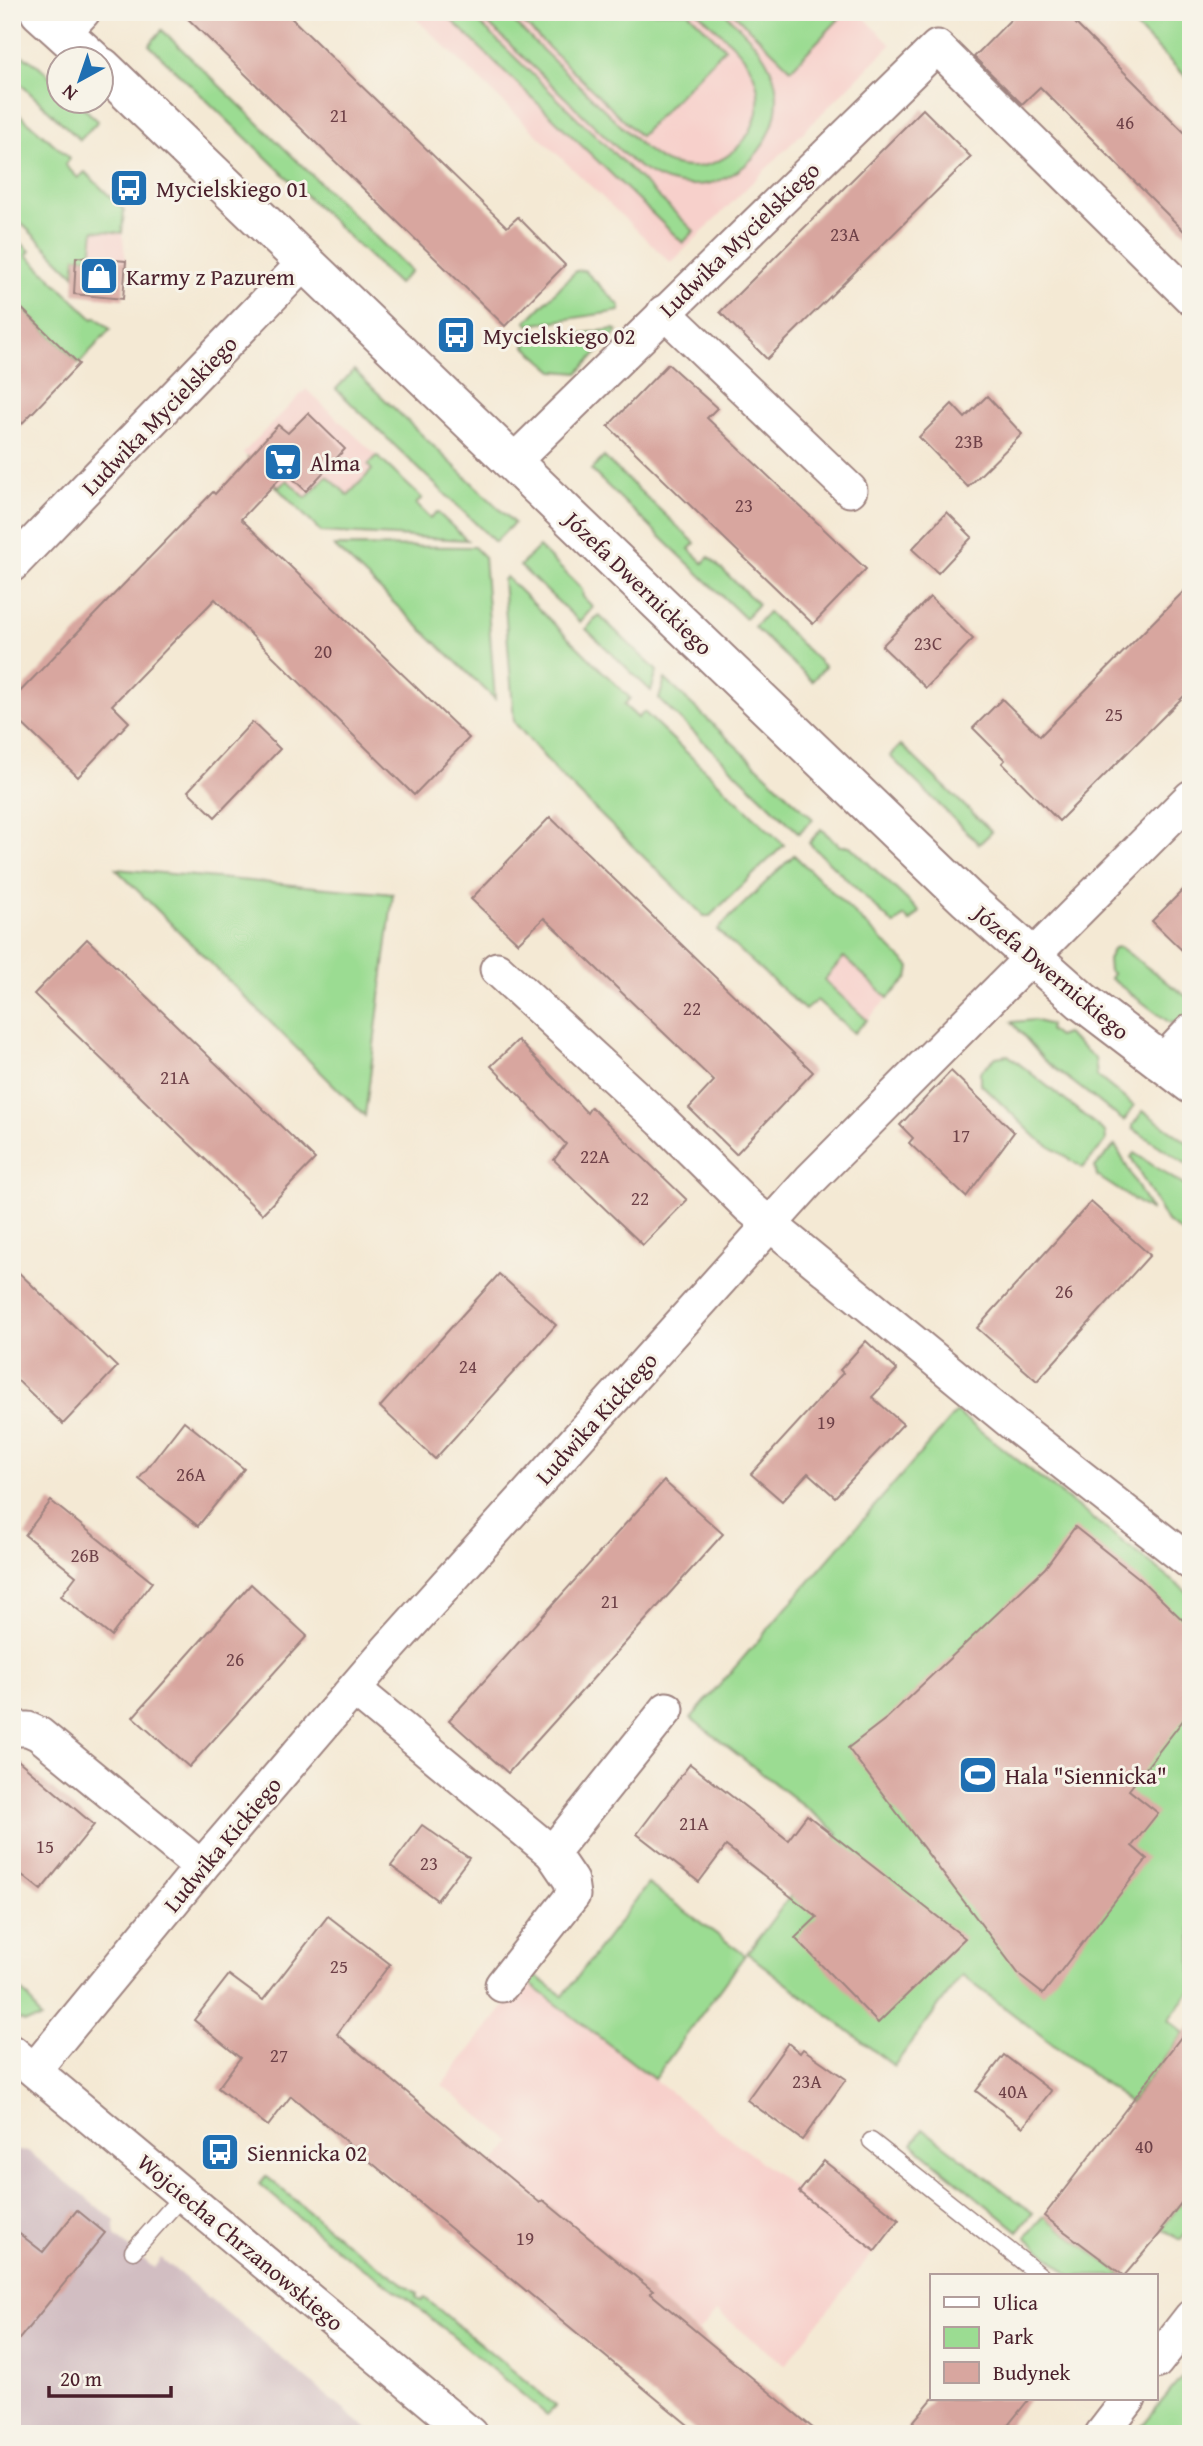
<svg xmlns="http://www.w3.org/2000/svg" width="1203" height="2446" font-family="'Gentium Book Plus',serif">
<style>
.built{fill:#f7d0cb}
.industrial{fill:#d2bec2}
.green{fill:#9bdc92;stroke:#727e5e;stroke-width:2}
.building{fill:#d8a69f}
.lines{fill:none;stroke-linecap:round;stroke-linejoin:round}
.service-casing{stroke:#9f8480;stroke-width:19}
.minor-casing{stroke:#9f8480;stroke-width:37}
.tertiary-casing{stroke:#9f8480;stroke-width:42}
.service{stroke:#fff;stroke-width:16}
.minor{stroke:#fff;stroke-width:33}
.tertiary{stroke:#fff;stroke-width:38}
.labels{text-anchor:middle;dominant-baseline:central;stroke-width:6;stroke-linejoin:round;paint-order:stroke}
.number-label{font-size:19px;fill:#6e4148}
.poi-label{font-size:23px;fill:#4a1f2b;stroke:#f7f3e8;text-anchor:start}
.street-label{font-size:23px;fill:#4a1f2b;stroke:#f7f3e8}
</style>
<rect width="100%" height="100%" fill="#f7f3e8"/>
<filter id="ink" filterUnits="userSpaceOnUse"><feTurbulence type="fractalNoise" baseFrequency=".0143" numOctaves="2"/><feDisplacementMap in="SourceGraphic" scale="14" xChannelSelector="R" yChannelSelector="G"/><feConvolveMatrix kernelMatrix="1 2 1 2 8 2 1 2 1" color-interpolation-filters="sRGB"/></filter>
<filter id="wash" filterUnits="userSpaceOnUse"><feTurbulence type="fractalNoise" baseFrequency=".00686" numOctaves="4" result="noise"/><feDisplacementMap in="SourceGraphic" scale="28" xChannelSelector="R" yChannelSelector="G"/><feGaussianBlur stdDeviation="1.57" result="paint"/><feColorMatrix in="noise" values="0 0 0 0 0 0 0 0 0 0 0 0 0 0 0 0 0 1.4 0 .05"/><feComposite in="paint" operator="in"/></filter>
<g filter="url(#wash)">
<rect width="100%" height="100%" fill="#f4e9d4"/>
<g class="built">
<polygon points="409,12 859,12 891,45 671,263"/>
<polygon points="94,230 122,233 126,261 123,299 93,297 74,278 76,257"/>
<polygon points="306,389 377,456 368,465 372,470 347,496 306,498 279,487 243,453"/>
<polygon points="844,957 888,998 867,1020 823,980"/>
<polygon points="525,1980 875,2250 785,2365 717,2311 698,2332 650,2293 653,2290 493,2164 512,2142 442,2085"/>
</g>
<polygon class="industrial" points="12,2151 28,2151 115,2221 115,2236 154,2268 161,2258 373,2434 12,2434"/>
<g class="green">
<polygon points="443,12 468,12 694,231 683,243"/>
<path d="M 476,12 L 503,12 L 643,147 C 654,156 665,164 680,166 C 735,175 777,115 750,67 C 739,46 715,29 698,12 L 724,12 C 743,31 764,49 773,75 C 791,127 745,188 690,185 C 666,184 650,175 631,161 Z"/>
<polygon points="512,12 688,12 725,48 640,136"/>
<polygon points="732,12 832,12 839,19 791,69"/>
<polygon points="1121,12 1191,12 1191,82"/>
<polygon points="162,30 411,271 398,284 149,45"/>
<polygon points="12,49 39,66 59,85 60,102 77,102 98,121 80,140 12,76"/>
<polygon points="12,108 70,158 65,165 78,178 85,172 124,210 122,233 94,230 91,258 76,257 74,275 12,214"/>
<polygon points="12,235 30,251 27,255 93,319 96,317 110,329 79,364 12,299"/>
<polygon points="584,270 620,306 620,311 529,325 526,322 576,271"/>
<polygon points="614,329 618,331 578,373 554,371 525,346 529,341"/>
<polygon points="354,370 514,523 495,542 336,389"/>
<polygon points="377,456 422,498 416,504 430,518 437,512 467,540 321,532 247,457 279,487 287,480 306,498 327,476 348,495 372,470 368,465"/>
<polygon points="604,457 695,543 689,549 703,563 709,557 758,604 745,618 591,470"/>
<polygon points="334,546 474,547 484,557 495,699"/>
<polygon points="539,547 582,589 583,597 593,607 580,622 520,566"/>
<polygon points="506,577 630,698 624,705 638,718 644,712 784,845 710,916 704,916 558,773 514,722 503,580"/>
<polygon points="768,612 825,667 812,681 754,627"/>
<polygon points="599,615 657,671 651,691 586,629"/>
<polygon points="665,679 813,819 799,833 659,699"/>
<polygon points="901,745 992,832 979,844 890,756"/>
<polygon points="821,829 840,846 850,846 920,912 910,922 904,916 894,925 809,843"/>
<polygon points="794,855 910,967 908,978 888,998 844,957 824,980 867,1020 854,1033 817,1000 805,1010 717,930"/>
<polygon points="116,869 393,894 365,1116"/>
<polygon points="1120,947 1191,1000 1191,1007 1179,1022 1170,1023 1110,978 1113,974 1109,971 1108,959 1114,948"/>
<polygon points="1034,1020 1050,1025 1049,1030 1058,1037 1066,1034 1095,1058 1097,1076 1134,1106 1124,1121 1044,1060 1012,1022"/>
<polygon points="1008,1055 1105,1132 1106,1141 1083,1168 1037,1138 980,1083 980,1072 996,1057"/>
<polygon points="1143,1111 1191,1145 1191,1167 1133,1129 1133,1125"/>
<polygon points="1115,1145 1151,1211 1097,1176 1095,1167"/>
<polygon points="1134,1153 1191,1190 1191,1238 1167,1222 1131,1157"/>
<polygon points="956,1412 1191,1595 1191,1991 1168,2020 1184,2033 1130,2103 962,1975 894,2066 747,1953 838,1833 691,1718"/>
<polygon points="648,1884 745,1955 654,2079 525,1980 532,1973 563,1996"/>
<polygon points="12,1984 29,1998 41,2019 25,2022 12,2017"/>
<polygon points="923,2129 1033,2213 1018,2231 912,2144"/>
<polygon points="266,2176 341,2239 418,2294 416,2297 422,2301 425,2298 556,2406 547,2415 408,2299 340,2252 259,2184"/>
<polygon points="1191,2190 1191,2227 1180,2240 1162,2228"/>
<polygon points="1044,2216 1124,2276 1071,2276 1026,2237"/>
<polygon points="1191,2366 1191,2434 1135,2434"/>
</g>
<g id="blocks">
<g class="building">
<polygon points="181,12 285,12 507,227 518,217 565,265 505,326"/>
<polygon points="1018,12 1064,12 1191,139 1191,238 1040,87 1022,104 974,57"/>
<polygon points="923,109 971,157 767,359 720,312"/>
<polygon points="76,257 126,261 123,299 74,294"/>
<polygon points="12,299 79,364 12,434"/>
<polygon points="668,364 717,408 707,418 866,569 813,624 608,426"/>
<polygon points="987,396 1022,434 968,487 919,437 952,404 965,418"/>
<polygon points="308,413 345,449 306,491 286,472 241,519 469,738 414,795 215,599 112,705 129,722 78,777 12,714 12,700 213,492 215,494 278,425 288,433"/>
<polygon points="947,512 972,537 938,573 912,549"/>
<polygon points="1191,584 1191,689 1059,821 1002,763 1005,760 973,728 1002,699 1040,736"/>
<polygon points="930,597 973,639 926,688 882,646"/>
<polygon points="252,722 280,749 215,817 188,791"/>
<polygon points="550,817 813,1072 736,1154 689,1108 714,1081 544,918 518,943 471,899"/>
<polygon points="1191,882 1191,959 1152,921"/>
<polygon points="87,939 315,1159 262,1214 34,994"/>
<polygon points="518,1040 587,1113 591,1107 687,1200 643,1245 554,1160 566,1144 491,1066"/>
<polygon points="951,1071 1014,1132 966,1197 909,1143 913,1138 900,1125"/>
<polygon points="1091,1202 1150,1255 1037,1381 977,1328"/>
<polygon points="12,1266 117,1367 63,1424 12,1375"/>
<polygon points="499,1274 556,1325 435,1459 380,1407"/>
<polygon points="866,1341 897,1370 872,1397 903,1424 835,1497 808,1473 782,1501 751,1474 843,1373 840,1370"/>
<polygon points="184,1421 244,1469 198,1526 139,1479"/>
<polygon points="664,1481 723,1534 508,1773 449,1720"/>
<polygon points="51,1501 152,1582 111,1636 61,1596 76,1576 25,1535"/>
<polygon points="1075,1527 1139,1578 1191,1628 1191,1710 1129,1790 1158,1813 1132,1846 1147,1859 1043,1994 1021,1977 848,1748 887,1718 1045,1568"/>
<polygon points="251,1584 307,1636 189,1767 133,1717"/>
<polygon points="12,1755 94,1825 41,1890 12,1867"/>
<polygon points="690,1764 788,1840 807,1815 965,1938 878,2023 795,1938 817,1917 726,1846 699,1882 637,1834"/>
<polygon points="422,1825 469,1858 437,1900 391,1866"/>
<polygon points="328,1916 390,1964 337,2034 540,2203 543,2200 653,2291 650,2293 820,2434 699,2434 291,2096 268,2126 218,2088 240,2058 194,2020 229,1975 263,2000"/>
<polygon points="1191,2024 1191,2190 1162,2228 1164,2229 1124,2276 1044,2216"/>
<polygon points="788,2043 800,2053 803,2049 846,2079 802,2140 747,2100"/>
<polygon points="1004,2055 1051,2091 1023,2127 976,2091"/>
<polygon points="824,2161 899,2220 875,2251 799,2192"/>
<polygon points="77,2210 105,2233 12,2348 12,2228 43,2252"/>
<polygon points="932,2399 1029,2399 1001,2434 903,2434"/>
</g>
</g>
</g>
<g filter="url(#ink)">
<use href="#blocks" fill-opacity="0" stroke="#9f8480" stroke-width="2"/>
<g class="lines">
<g class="service-casing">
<g id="service">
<polyline points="871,2141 1041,2276"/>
<polyline points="133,2251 184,2194"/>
</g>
</g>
<g class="minor-casing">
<g id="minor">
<polyline points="63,33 83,12"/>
<polyline points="664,312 850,490"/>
<polyline points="513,462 937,47 1191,298"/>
<polyline points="12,565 304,263"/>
<polyline points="497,969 662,1121 749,1207 1012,1423 1191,1563"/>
<polyline points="1161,1063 1191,1031"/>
<polyline points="354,1689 552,1853 667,1709"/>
<polyline points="12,1729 28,1729 39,1734 201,1867"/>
<polyline points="502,1985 573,1895 571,1881 552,1853"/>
<polyline points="12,2052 470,2434"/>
<polyline points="34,2070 201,1867 381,1657 810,1180 1191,797"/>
<polyline points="1156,2362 1191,2317"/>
<polyline points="1102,2434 1129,2399"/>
</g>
</g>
<g class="tertiary-casing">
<g id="tertiary">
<polyline points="40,12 93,60"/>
<polyline points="102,67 967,899 1082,1001 1191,1084"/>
</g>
</g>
<use href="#service" class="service"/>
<use href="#minor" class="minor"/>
<use href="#tertiary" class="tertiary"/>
</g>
</g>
<defs>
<g id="bus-square" transform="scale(2.0125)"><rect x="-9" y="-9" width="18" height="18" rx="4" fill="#1f6fb2" stroke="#f7f3e8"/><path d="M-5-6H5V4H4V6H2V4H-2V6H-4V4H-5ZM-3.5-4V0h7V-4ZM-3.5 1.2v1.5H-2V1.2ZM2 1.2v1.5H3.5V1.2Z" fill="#fff"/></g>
<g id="shop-square" transform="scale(2.0125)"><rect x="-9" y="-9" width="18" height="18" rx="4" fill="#1f6fb2" stroke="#f7f3e8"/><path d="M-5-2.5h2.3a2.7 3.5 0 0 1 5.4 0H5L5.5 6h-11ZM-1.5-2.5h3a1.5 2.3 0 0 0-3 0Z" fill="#fff"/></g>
<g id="supermarket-square" transform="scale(2.0125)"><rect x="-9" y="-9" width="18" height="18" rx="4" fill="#1f6fb2" stroke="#f7f3e8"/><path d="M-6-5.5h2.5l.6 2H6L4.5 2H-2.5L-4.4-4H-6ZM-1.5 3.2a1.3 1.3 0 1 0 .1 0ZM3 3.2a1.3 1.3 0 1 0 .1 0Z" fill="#fff"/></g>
<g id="stadium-square" transform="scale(2.0125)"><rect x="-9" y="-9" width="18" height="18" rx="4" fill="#1f6fb2" stroke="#f7f3e8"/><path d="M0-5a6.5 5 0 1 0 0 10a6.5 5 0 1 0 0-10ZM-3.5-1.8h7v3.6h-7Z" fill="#fff"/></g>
</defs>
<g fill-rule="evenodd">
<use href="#bus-square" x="129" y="188"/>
<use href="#shop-square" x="99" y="276"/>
<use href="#bus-square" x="456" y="335"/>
<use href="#supermarket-square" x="283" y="462"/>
<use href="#stadium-square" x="978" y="1775"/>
<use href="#bus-square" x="220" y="2152"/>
</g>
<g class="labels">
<g class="number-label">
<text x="339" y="115">21</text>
<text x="1125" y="122">46</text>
<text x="845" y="234">23A</text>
<text x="969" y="441">23B</text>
<text x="744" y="505">23</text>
<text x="928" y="643">23C</text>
<text x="323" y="651">20</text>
<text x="1114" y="714">25</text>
<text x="692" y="1008">22</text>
<text x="175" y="1077">21A</text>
<text x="961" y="1135">17</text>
<text x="595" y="1156">22A</text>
<text x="640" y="1198">22</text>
<text x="1064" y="1291">26</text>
<text x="468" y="1366">24</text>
<text x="826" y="1422">19</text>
<text x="191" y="1474">26A</text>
<text x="85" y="1555">26B</text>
<text x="610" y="1601">21</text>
<text x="235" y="1659">26</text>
<text x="694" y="1823">21A</text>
<text x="45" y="1846">15</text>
<text x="429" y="1863">23</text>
<text x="339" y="1966">25</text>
<text x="279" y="2055">27</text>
<text x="807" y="2081">23A</text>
<text x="1013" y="2091">40A</text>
<text x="1144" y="2146">40</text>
<text x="525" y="2238">19</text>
</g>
<g class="poi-label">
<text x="156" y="188">Mycielskiego 01</text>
<text x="126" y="276">Karmy z Pazurem</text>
<text x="483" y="335">Mycielskiego 02</text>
<text x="310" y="462">Alma</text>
<text x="1005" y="1775">Hala "Siennicka"</text>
<text x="247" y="2152">Siennicka 02</text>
</g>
<g class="street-label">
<text transform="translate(739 239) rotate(-44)">Ludwika Mycielskiego</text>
<text transform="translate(159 415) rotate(-46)">Ludwika Mycielskiego</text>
<text transform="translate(639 583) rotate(44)">Józefa Dwernickiego</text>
<text transform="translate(1052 972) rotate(40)">Józefa Dwernickiego</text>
<text transform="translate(596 1418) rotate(-48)">Ludwika Kickiego</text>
<text transform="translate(222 1844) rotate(-50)">Ludwika Kickiego</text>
<text transform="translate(241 2242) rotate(40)">Wojciecha Chrzanowskiego</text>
</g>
</g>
<rect width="1203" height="2446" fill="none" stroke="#f7f3e8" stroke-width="42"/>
<rect x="930" y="2274" width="228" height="126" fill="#f7f3e8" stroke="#b29e9c" stroke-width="2"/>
<rect x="944" y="2297" width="35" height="10" fill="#ffffff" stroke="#b29e9c" stroke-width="2"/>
<text x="993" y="2310" font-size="21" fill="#4a1f2b">Ulica</text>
<rect x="944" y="2327" width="35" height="21" fill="#9bdc92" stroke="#b29e9c" stroke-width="2"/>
<text x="993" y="2344" font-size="21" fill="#4a1f2b">Park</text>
<rect x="944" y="2362" width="35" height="21" fill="#d8a69f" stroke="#b29e9c" stroke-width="2"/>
<text x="993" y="2380" font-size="21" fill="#4a1f2b">Budynek</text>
<g transform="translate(80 80) rotate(220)"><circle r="33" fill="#f7f3e8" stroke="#b29e9c" stroke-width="2"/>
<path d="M0-5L12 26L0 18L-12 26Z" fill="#1f6fb2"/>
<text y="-10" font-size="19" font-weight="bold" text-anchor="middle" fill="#4a1f2b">N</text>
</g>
<path d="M49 2386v10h122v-10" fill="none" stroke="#4a1f2b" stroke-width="3.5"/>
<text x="60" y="2386" font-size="21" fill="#4a1f2b" stroke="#f7f3e8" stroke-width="5" paint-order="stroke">20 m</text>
</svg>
